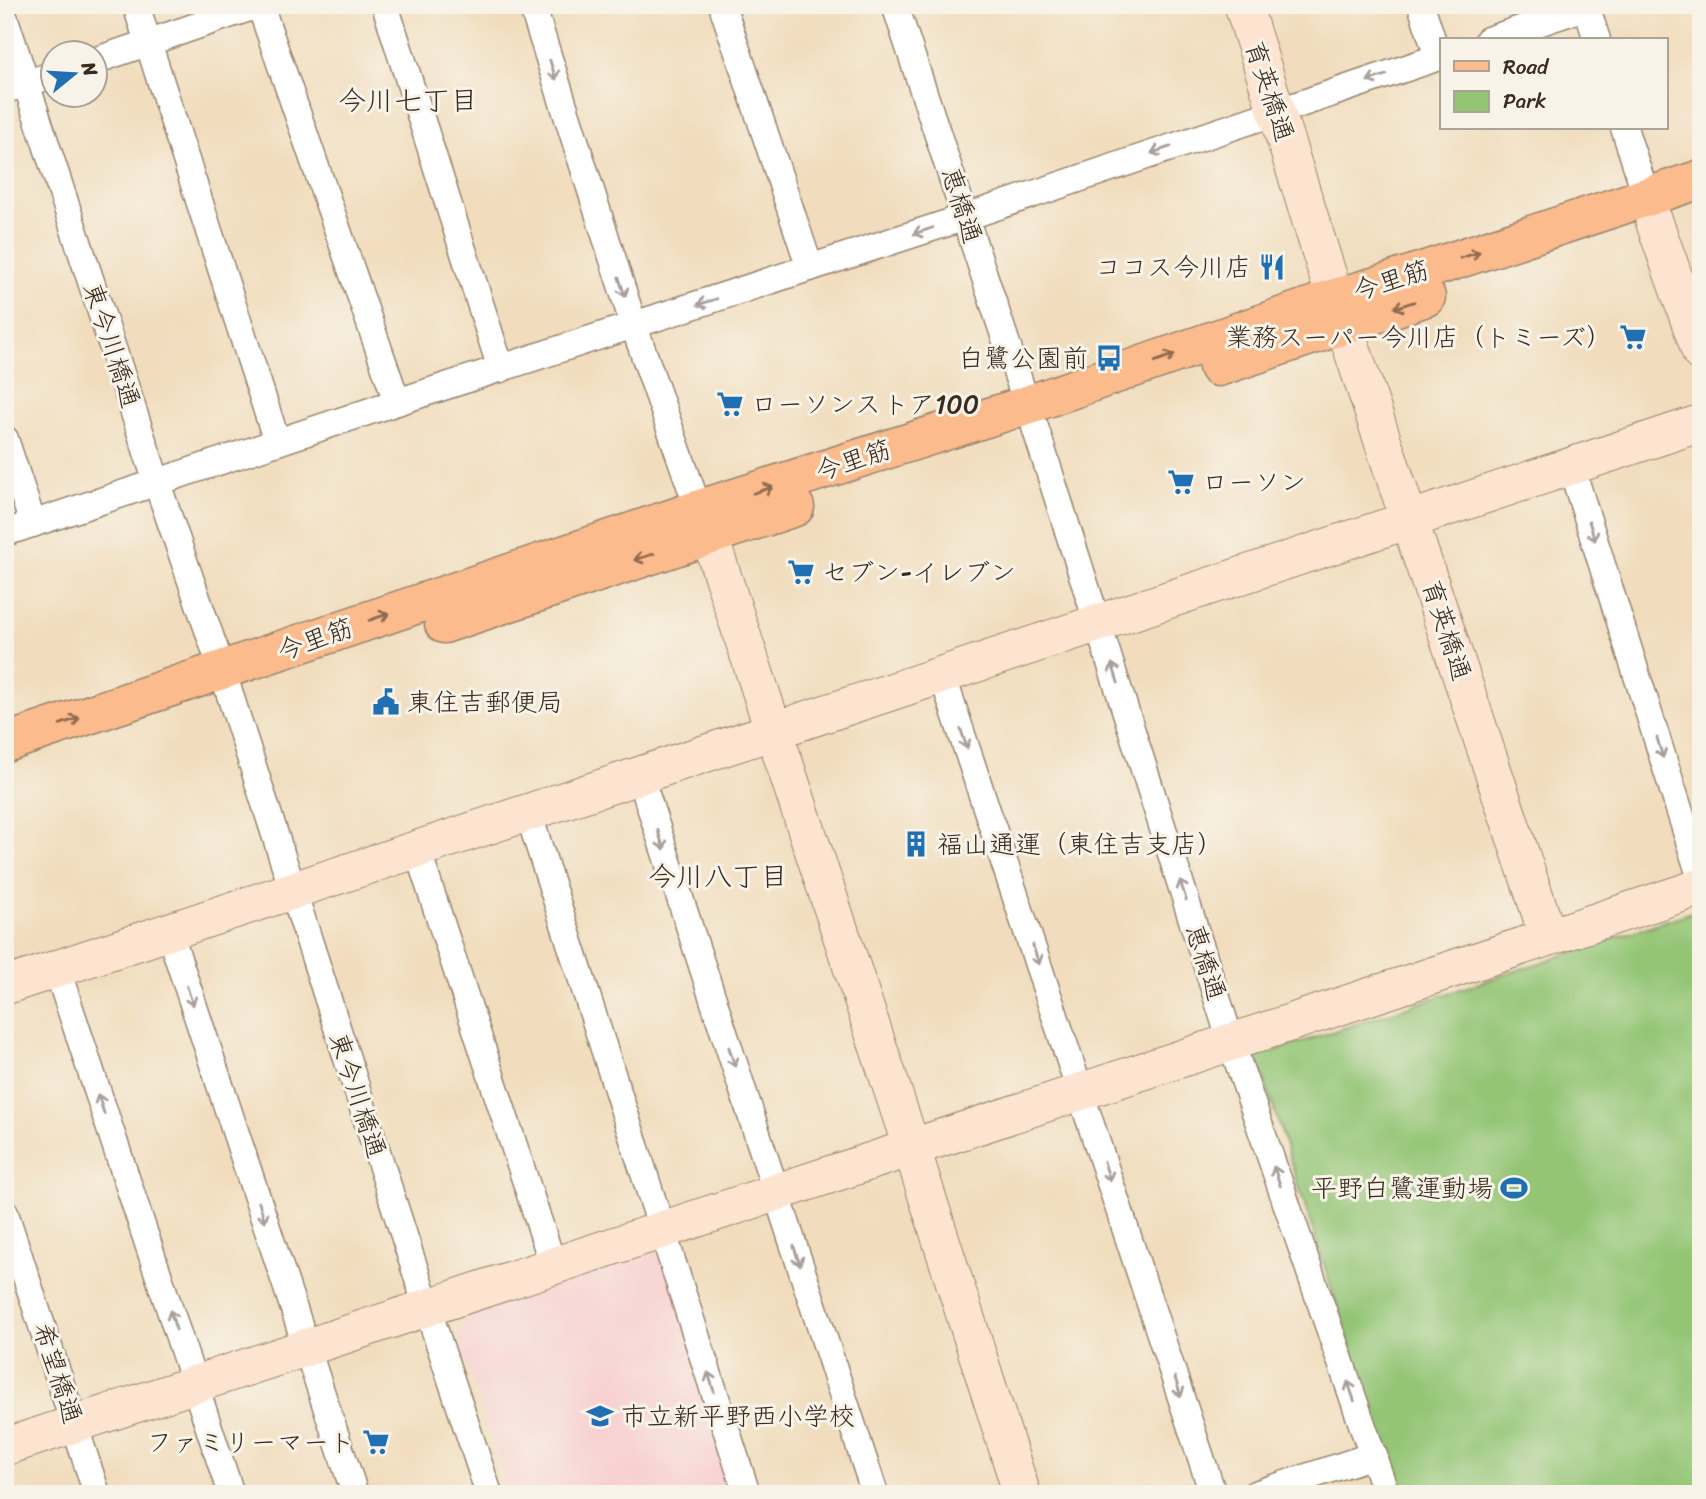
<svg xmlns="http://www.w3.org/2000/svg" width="1706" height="1499" font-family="Sriracha,'Klee One',sans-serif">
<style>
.built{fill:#f7d0cf}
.green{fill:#93c575;stroke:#67784a;stroke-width:2}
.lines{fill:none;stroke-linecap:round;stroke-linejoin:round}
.street-casing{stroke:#96846e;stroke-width:29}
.secondary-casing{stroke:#96846e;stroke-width:39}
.primary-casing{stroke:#96846e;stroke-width:41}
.street{stroke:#fff;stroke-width:26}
.secondary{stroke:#fde4d1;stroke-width:37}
.primary{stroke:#fbbb8c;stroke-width:38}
.oneway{stroke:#a79f9a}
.oneway2{stroke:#916b50}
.labels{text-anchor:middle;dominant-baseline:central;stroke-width:6;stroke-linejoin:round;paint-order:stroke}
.street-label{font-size:26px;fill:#3b2a1e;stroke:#f7f3e8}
.poi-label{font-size:26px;fill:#3b2a1e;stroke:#f7f3e8;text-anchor:start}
.neighbourhood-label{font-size:28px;fill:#3b2a1e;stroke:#f7f3e8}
</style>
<rect width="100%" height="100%" fill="#f7f3e8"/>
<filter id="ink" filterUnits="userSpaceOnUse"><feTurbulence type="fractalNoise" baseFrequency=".0143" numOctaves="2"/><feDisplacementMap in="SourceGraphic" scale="14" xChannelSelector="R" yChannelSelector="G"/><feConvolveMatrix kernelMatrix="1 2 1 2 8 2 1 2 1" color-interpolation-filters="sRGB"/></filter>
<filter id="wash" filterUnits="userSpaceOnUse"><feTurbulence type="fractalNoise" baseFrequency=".00686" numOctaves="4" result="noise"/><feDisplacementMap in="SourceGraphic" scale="28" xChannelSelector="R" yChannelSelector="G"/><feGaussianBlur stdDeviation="1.57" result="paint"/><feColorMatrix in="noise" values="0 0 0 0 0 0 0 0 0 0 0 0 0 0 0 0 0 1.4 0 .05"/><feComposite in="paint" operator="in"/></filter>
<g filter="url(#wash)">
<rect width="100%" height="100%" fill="#f1ddbd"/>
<polygon class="built" points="655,1253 663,1256 743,1494 509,1494 458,1337 469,1315"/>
<polygon class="green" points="1692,912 1701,939 1701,1494 1398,1494 1257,1057"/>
</g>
<g filter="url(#ink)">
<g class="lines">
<g class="street-casing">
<g id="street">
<polyline points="136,5 277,442"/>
<polyline points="260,5 397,402"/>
<polyline points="385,5 501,369"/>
<polyline points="532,5 634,326 704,525"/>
<polyline points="722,5 810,268"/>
<polyline points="895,5 1027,405"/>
<polyline points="1421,5 1438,57"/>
<polyline points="1586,5 1597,40"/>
<polyline points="5,19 157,483 222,670 427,1307 489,1494"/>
<polyline points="1488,40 1591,5"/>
<polyline points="94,61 258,5"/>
<polyline points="5,90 52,75"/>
<polyline points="1624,128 1652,213"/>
<polyline points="1035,427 1231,1042 1386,1494"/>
<polyline points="5,439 33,524"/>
<polyline points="1571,466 1701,879"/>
<polyline points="5,533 397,402 966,217 1442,56"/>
<polyline points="942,674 1213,1494"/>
<polyline points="640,776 875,1494"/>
<polyline points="528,812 747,1494"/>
<polyline points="417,849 553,1265"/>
<polyline points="169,931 355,1494"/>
<polyline points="57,969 231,1494"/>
<polyline points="5,1213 97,1494"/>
<polyline points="1255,1494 1374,1455"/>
</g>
</g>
<g class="secondary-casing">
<g id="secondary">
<polyline points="1243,5 1335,298 1548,936"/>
<polyline points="1654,221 1701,353"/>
<polyline points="709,535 911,1146 1022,1494"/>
<polyline points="5,986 1701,423"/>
<polyline points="5,1447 1701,887"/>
</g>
</g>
<g class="primary-casing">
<g id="primary">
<polyline points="1218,367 1426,297"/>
<polyline points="444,624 795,507"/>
<polyline points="5,743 697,510 1027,405 1335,298 1380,285 1701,179"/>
</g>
</g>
<use href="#street" class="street"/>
<use href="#secondary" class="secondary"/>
<use href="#primary" class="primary"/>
</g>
<defs><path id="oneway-shaft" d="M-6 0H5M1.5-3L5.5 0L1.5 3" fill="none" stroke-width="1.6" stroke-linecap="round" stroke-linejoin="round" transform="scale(1.75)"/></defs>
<g class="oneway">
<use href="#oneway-shaft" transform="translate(553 70) rotate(72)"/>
<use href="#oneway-shaft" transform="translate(1377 78) rotate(162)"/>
<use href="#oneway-shaft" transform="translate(1161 150) rotate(161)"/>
<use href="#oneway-shaft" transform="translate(923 231) rotate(162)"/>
<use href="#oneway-shaft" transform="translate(622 287) rotate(72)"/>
<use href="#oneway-shaft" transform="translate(707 302) rotate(162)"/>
<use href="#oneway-shaft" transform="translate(1592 531) rotate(73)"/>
<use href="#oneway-shaft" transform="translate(1115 673) rotate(-108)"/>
<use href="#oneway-shaft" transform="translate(964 739) rotate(72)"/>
<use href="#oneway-shaft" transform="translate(1660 748) rotate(73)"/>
<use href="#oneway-shaft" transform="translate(661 840) rotate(72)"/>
<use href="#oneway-shaft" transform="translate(1183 890) rotate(-108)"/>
<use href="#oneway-shaft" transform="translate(1036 955) rotate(72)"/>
<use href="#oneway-shaft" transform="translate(190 996) rotate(72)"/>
<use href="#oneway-shaft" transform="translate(732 1057) rotate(72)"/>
<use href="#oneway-shaft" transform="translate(101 1104) rotate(-108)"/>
<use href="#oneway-shaft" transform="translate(1107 1171) rotate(72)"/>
<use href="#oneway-shaft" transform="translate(1277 1176) rotate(-109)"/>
<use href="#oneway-shaft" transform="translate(262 1212) rotate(72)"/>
<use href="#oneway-shaft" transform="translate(797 1256) rotate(72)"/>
<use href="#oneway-shaft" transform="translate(173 1320) rotate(-108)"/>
<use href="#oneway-shaft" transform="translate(711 1382) rotate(-108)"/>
<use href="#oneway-shaft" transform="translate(1178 1387) rotate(72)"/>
<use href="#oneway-shaft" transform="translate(1351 1391) rotate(-109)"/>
</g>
<g class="oneway2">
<use href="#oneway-shaft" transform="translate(1470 255) rotate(-18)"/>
<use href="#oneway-shaft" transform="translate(1404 305) rotate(162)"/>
<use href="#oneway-shaft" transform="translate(1165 358) rotate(-20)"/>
<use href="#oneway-shaft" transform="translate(763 490) rotate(-18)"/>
<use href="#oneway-shaft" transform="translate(644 557) rotate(162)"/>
<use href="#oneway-shaft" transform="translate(379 617) rotate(-19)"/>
<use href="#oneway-shaft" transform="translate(70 721) rotate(-19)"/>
</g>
</g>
<defs>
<g id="restaurant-bare" transform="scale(2.1)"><path d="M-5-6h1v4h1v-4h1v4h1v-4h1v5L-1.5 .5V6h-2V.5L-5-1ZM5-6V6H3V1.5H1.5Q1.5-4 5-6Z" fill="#1f6fb2" stroke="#f7f3e8" stroke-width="2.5" paint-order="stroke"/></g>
<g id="supermarket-bare" transform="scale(2.1)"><path d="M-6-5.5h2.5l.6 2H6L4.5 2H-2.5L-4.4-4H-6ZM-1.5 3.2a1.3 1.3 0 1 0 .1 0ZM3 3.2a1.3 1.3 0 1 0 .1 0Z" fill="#1f6fb2" stroke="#f7f3e8" stroke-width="2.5" paint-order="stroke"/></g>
<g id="bus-bare" transform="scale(2.1)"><path d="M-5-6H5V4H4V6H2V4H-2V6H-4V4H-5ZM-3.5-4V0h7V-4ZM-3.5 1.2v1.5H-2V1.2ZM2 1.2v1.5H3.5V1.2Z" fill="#1f6fb2" stroke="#f7f3e8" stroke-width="2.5" paint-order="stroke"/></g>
<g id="civic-bare" transform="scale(2.1)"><path d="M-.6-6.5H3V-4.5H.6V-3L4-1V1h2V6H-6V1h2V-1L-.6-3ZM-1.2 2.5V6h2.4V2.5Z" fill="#1f6fb2" stroke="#f7f3e8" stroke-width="2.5" paint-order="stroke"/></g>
<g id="building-bare" transform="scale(2.1)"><path d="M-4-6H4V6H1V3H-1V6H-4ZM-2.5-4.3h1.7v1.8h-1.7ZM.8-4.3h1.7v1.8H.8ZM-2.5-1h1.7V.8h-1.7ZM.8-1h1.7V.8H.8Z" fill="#1f6fb2" stroke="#f7f3e8" stroke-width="2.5" paint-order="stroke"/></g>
<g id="stadium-bare" transform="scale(2.1)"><path d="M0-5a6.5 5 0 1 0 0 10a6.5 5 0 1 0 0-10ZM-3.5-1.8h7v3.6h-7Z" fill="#1f6fb2" stroke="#f7f3e8" stroke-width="2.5" paint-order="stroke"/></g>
<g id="school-bare" transform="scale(2.1)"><path d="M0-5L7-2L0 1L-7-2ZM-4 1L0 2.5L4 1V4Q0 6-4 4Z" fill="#1f6fb2" stroke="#f7f3e8" stroke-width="2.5" paint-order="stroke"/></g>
</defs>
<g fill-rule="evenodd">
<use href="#restaurant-bare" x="1272" y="267"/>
<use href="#supermarket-bare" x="1633" y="337"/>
<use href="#bus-bare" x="1109" y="358"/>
<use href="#supermarket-bare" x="730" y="404"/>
<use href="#supermarket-bare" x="1181" y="482"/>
<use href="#supermarket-bare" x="801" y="572"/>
<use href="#civic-bare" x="386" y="702"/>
<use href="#building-bare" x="916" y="844"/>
<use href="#stadium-bare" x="1514" y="1188"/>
<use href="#school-bare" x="600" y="1416"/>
<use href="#supermarket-bare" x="376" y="1442"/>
</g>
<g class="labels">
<g class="street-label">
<text transform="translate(1270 91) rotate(72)">育英橋通</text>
<text transform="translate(962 205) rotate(72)">恵橋通</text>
<text transform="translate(1391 280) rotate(-17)">今里筋</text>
<text transform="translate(112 345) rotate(72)">東今川橋通</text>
<text transform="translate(853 460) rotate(-18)">今里筋</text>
<text transform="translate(1447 630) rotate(72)">育英橋通</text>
<text transform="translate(315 639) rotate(-19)">今里筋</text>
<text transform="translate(1206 962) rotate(72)">恵橋通</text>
<text transform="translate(358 1095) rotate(72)">東今川橋通</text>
<text transform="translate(58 1373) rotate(72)">希望橋通</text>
</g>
<g class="poi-label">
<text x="1251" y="267" text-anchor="end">ココス今川店</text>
<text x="1612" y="337" text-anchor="end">業務スーパー今川店（トミーズ）</text>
<text x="1088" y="358" text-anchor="end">白鷺公園前</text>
<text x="751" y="404">ローソンストア100</text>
<text x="1202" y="482">ローソン</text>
<text x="822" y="572">セブン-イレブン</text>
<text x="407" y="702">東住吉郵便局</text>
<text x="937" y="844">福山通運（東住吉支店）</text>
<text x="1493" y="1188" text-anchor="end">平野白鷺運動場</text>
<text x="621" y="1416">市立新平野西小学校</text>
<text x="355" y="1442" text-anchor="end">ファミリーマート</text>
</g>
<g class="neighbourhood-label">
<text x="408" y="100">今川七丁目</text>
<text x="718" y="876">今川八丁目</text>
</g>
</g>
<rect width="1706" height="1499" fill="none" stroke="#f7f3e8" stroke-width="28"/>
<rect x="1440" y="38" width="228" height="91" fill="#f7f3e8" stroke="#aca397" stroke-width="2"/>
<rect x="1454" y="61" width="35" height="10" fill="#fbbb8c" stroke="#aca397" stroke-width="2"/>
<text x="1503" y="74" font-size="21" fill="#3b2a1e">Road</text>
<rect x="1454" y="91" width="35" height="21" fill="#93c575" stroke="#aca397" stroke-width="2"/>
<text x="1503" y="108" font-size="21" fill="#3b2a1e">Park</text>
<g transform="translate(74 74) rotate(72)"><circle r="33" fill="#f7f3e8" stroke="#aca397" stroke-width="2"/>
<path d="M0-5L12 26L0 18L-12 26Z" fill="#1f6fb2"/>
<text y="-10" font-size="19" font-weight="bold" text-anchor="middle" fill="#3b2a1e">N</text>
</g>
</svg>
